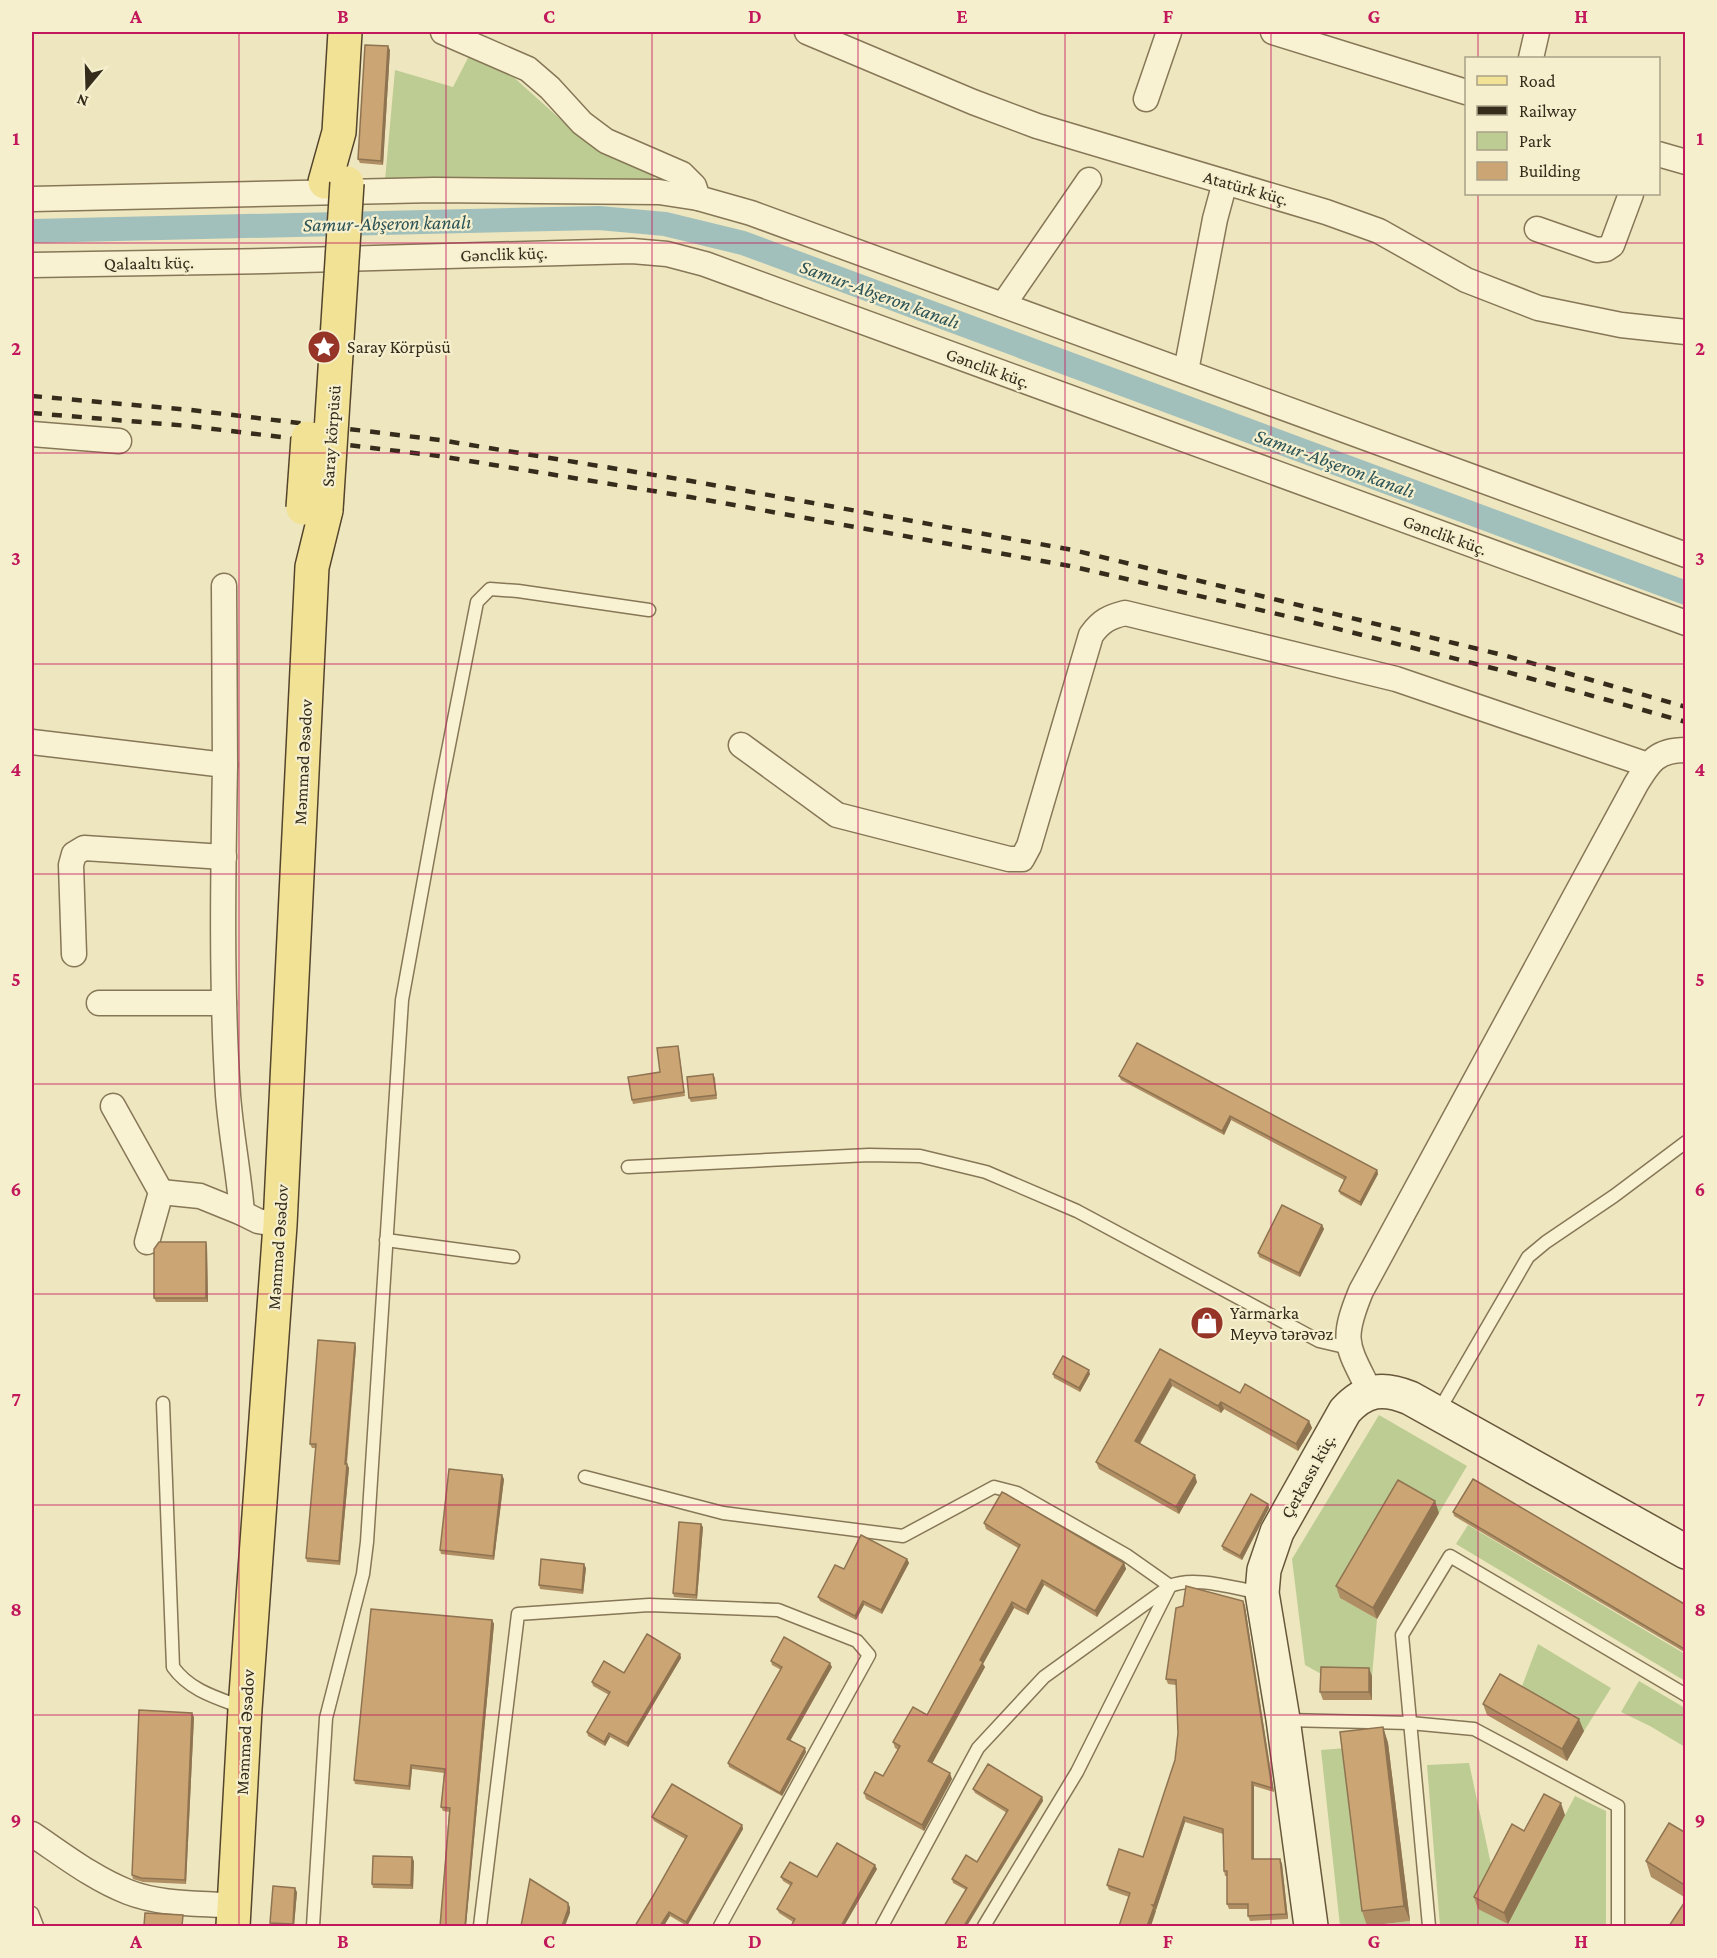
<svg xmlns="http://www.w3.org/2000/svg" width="1717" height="1958" font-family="'Crimson Pro',serif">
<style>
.green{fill:#bdcc93}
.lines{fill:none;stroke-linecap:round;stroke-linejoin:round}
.canal{stroke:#a2c0bb;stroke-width:24}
.lane-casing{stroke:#867757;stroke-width:15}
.street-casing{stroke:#867757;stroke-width:27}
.secondary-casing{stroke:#68583b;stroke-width:36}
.primary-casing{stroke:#54442c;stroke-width:36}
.lane{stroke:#f9f2d2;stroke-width:12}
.street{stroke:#f9f2d2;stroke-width:24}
.secondary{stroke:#f9f2d2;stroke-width:33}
.primary{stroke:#f2e295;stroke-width:33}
.rail{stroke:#362c1c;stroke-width:4.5;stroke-dasharray:10 10;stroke-linecap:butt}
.primary-bridge-casing{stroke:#54442c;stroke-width:36;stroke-linecap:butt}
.primary-bridge{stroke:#f2e295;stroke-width:33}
.wall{fill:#af8e64}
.shaded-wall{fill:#8f7451}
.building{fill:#cca574;stroke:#8f7451;stroke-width:1.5}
.grid{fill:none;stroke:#c2185b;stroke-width:1.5;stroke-opacity:0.55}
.labels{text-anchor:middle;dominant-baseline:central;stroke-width:4.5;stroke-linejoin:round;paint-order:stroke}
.street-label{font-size:18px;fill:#362c1c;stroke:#f5efce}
.poi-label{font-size:18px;fill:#362c1c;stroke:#f5efce;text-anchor:start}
.water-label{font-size:20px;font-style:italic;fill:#2b5356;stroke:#f5efce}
.neatline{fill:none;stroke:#c2185b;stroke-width:2}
.grid-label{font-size:20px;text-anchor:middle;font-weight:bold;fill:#c2185b}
</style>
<rect width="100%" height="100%" fill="#eee6bf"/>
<g class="green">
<polygon points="469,56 509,73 578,135 655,172 652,186 385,180 395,70 453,87"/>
<polygon points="1379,1415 1467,1466 1439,1513 1403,1492 1340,1598 1377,1619 1372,1676 1323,1675 1305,1665 1292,1559"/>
<polygon points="1468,1525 1685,1654 1685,1681 1456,1544"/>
<polygon points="1538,1644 1611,1688 1584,1731 1519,1694"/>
<polygon points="1639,1681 1685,1708 1685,1747 1650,1726 1621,1712"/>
<polygon points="1346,1748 1367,1926 1410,1921 1410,1926 1340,1926 1321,1750"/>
<polygon points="1469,1763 1494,1878 1508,1924 1575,1796 1606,1811 1606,1926 1440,1926 1427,1765"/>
</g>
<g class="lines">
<polyline class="canal" points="32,231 599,218 665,224 743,243 1686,593"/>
<g class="lane-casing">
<g id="lane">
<polyline points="628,1167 869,1155 920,1156 986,1172 1077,1211 1319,1341 1349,1348"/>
<polyline points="386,1240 513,1257"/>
<path d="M 163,1403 L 173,1667 C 190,1691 218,1698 244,1708"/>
<polyline points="1438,1412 1528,1257 1546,1242 1614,1196 1686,1142"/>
<polyline points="585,1477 723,1513 903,1536 994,1487 1017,1493 1126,1555 1170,1586 1044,1677 978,1748 882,1926"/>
<polyline points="1286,1720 1410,1723 1474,1729 1618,1806 1618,1926"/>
<polyline points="32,1913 37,1926"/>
<polyline points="313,1926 326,1718 363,1574 367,1542 402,1000 440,791 477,602 490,589 518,591 649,610"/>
<polyline points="480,1926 518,1614 649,1605 778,1610 857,1641 869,1655 720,1926"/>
<path d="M 984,1926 L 1077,1772 L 1170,1586 C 1194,1575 1236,1589 1262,1593"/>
<polyline points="1429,1926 1402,1635 1450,1556 1686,1695"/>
</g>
</g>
<g class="street-casing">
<g id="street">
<polyline points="443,32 528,69 550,88 582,123 606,141 682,174 694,186 698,198 751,213 1686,555"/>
<polyline points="807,32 973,102 1037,126 1326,212 1379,231 1466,280 1538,308 1621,325 1686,332"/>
<polyline points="1273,32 1466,92"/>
<polyline points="1531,58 1537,32"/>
<polyline points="1146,99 1169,32"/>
<polyline points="1658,154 1686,162"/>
<polyline points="32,199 434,190 659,192 698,198"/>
<polyline points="1537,229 1597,250 1606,249 1612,245 1631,194"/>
<polyline points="32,265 266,261 632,251 667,254 705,264 1686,623"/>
<polyline points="1003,305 1089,180"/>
<polyline points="1186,371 1215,219 1225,182"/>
<polyline points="32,434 119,441"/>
<polyline points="224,586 225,765"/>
<path d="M 32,742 L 225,765 C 223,875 221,985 228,1095 C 231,1135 239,1174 242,1213 L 258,1221 L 280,1225"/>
<path d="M 741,745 L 837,815 L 1009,859 L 1022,859 L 1029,846 L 1091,635 C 1101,621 1109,617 1125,613 L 1396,679 L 1648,765"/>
<polyline points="74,954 71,865 74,854 84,848 224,857"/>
<polyline points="99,1003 224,1003"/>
<polyline points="113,1106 161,1192 147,1242"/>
<polyline points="161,1192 200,1196 242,1213"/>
<path d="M 1370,1392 C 1347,1345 1340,1342 1361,1291 L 1636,784 C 1650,761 1657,750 1686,750"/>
<path d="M 32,1834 C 62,1854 94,1879 128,1892 C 161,1905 200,1903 235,1906"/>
</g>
</g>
<g class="secondary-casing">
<path id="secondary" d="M 1311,1926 L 1283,1719 L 1262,1593 L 1264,1570 L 1277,1532 L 1345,1411 C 1365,1389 1383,1387 1410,1398 L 1686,1552"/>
</g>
<g class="primary-casing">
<g id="primary">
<polyline points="325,182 339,132 345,32"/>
<polyline points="233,1926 245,1709 280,1225 312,567 326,510"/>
</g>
</g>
<use href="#lane" class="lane"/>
<use href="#street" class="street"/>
<use href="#secondary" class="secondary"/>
<use href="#primary" class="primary"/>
<g class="rail">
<polyline points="32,396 191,410 440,440 691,481 1073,550 1507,656 1686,707"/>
<polyline points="32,413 189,426 439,456 690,497 1070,566 1299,619 1500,670 1686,722"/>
</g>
<g class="primary-bridge-casing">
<g id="primary-bridge">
<polyline points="303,508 308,438"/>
<polyline points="326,510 347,183"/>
</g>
</g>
<use href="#primary-bridge" class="primary-bridge"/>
</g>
<g class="wall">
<polygon points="390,50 383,165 360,163 358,159"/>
<polygon points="1137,1043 1377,1170 1378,1174 1361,1206 1340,1194 1339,1191 1344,1180 1231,1120 1224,1135 1121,1080 1119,1076"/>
<polygon points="678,1046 679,1050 685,1096 633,1104 632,1100 660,1072"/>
<polygon points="713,1074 715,1078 717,1099 691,1102 689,1098"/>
<polygon points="1322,1225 1324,1229 1300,1277 1259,1257 1258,1253"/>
<polygon points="207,1246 208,1302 156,1302 154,1298"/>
<polygon points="356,1347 347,1464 349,1468 340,1565 307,1562 306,1558 316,1448 312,1448 310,1444"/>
<polygon points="1160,1349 1240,1393 1309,1421 1312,1428 1298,1451 1224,1409 1221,1413 1172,1386 1140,1444 1197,1482 1179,1514 1099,1469 1096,1462"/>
<polygon points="1053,1374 1090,1374 1080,1392 1054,1378"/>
<polygon points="504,1479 494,1560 441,1554 440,1550"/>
<polygon points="1268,1504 1269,1508 1242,1560 1223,1550 1222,1546"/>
<polygon points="1453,1512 1686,1605 1686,1653 1454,1516"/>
<polygon points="1439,1513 1377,1619 1340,1598 1336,1586"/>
<polygon points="984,1523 1124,1563 1126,1569 1097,1617 1044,1585 1028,1615 1014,1608 983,1664 985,1667 932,1764 952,1779 924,1831 866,1799 864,1793 883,1776 898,1750 895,1748 893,1742 927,1715 1018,1548 986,1529"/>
<polygon points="703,1527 697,1599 674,1597 673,1593"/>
<polygon points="907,1559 909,1563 882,1614 864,1605 856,1620 820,1601 818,1597 844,1569"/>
<polygon points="586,1568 583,1594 540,1589 539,1585"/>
<polygon points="1243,1601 1245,1606 1274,1792 1254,1786 1254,1859 1280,1859 1282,1864 1288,1919 1250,1921 1248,1916 1248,1909 1229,1909 1227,1904 1227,1876 1225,1876 1224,1871 1223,1834 1185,1822 1156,1910 1155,1910 1156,1911 1129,1897 1109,1890 1107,1885 1143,1857 1175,1760 1178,1733 1176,1685 1168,1684 1166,1679"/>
<polygon points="492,1620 494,1624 466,1926 440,1926 449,1812 443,1811 441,1807 444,1773 412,1769 410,1790 355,1784 354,1780"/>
<polygon points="680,1654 681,1658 628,1747 610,1737 605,1746 588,1736 587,1732 609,1695 593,1686 592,1682 624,1673"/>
<polygon points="771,1661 832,1667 790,1740 806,1752 782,1796 729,1767 728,1763 781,1670 772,1665"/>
<polygon points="1372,1676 1372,1700 1323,1700 1320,1692"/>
<polygon points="1483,1704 1584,1731 1567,1761 1487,1715"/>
<polygon points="194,1717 186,1884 143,1882 133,1879 132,1875"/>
<polygon points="1383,1727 1388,1743 1410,1921 1367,1926 1362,1911"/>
<polygon points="973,1789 1042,1797 1043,1801 966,1890 953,1883 952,1879 977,1862 1007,1813 975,1793"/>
<polygon points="1565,1815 1508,1924 1478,1909 1474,1897 1524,1831"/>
<polygon points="652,1817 742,1825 743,1829 687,1926 670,1916 653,1896 685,1839 654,1821"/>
<polygon points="1686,1833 1686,1898 1651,1877 1646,1861"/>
<polygon points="414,1861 413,1889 373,1888 372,1884"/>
<polygon points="877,1869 844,1926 791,1926 793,1922 779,1913 777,1909 791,1886 783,1881 781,1877 817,1877"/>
<polygon points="297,1892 294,1926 272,1926 270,1923"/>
</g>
<g class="shaded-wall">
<polygon points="388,46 390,50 383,165 381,161"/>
<polygon points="1230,1116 1231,1120 1224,1135 1222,1131"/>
<polygon points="1377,1170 1378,1174 1361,1206 1360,1202"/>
<polygon points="1322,1225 1324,1229 1300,1277 1299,1273"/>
<polygon points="206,1242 207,1246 208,1302 206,1298"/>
<polygon points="355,1343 356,1347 346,1468 345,1464"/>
<polygon points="1089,1370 1090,1374 1080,1392 1079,1388"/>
<polygon points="1170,1379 1172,1386 1137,1448 1135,1441"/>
<polygon points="1221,1402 1224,1409 1221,1413 1218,1406"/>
<polygon points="1309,1421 1312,1428 1298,1451 1296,1444"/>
<polygon points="347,1464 349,1468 340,1565 339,1561"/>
<polygon points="502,1475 504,1479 494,1560 493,1556"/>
<polygon points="1195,1475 1197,1482 1179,1514 1176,1507"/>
<polygon points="1435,1501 1439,1513 1377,1619 1373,1608"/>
<polygon points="1268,1504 1269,1508 1242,1560 1240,1556"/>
<polygon points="701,1524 703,1527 697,1599 696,1595"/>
<polygon points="907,1559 909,1563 882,1614 881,1610"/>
<polygon points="1124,1563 1126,1569 1097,1617 1095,1611"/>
<polygon points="584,1564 586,1568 583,1594 582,1590"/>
<polygon points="1042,1580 1044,1585 1028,1615 1026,1610"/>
<polygon points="863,1601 864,1605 856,1620 855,1616"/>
<polygon points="1243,1601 1245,1606 1274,1792 1272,1788"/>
<polygon points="1012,1602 1014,1608 983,1664 985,1667 930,1767 928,1761 980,1660"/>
<polygon points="492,1620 494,1624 466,1926 465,1926"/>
<polygon points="680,1654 681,1658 628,1747 627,1743"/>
<polygon points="830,1663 832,1667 789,1743 787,1739"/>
<polygon points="1369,1668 1372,1676 1372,1700 1369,1692"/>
<polygon points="192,1713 194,1717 186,1884 185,1880"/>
<polygon points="1579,1719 1584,1731 1567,1761 1562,1749"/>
<polygon points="1383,1727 1388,1743 1410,1921 1404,1906"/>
<polygon points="609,1733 610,1737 605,1746 604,1742"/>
<polygon points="805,1748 806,1752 782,1796 780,1793"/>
<polygon points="411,1765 412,1769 410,1790 409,1786"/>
<polygon points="950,1773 952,1779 924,1831 922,1825"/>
<polygon points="1252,1782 1254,1786 1254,1864 1252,1859"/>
<polygon points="1042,1797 1043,1801 967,1926 964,1926"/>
<polygon points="1561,1803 1565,1815 1508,1924 1504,1913"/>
<polygon points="1184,1817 1185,1822 1156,1910 1154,1905"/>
<polygon points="742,1825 743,1829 687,1926 686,1922"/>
<polygon points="412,1857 414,1861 413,1889 411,1885"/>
<polygon points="1280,1859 1282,1864 1288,1919 1286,1914"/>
<polygon points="875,1865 877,1869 844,1926 841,1926"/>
<polygon points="295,1888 297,1892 294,1926 293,1924"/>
<polygon points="568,1903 570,1907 570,1913 565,1926 562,1926"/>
<polygon points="1154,1907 1156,1911 1151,1926 1147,1926"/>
<polygon points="669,1912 670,1916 664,1926 660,1926"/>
</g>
<g class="building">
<polygon points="365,45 388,46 381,161 358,159"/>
<polygon points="1137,1043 1377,1170 1360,1202 1339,1191 1346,1177 1230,1116 1222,1131 1119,1076"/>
<polygon points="678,1046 684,1092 632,1100 628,1077 660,1072 657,1048"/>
<polygon points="713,1074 716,1095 689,1098 687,1077"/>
<polygon points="1282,1205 1322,1225 1299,1273 1258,1253"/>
<polygon points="159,1242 206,1242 206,1298 154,1298 154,1249"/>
<polygon points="318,1340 355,1343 345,1464 347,1464 339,1561 306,1558 316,1444 310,1444"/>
<polygon points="1160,1349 1240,1393 1245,1384 1309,1421 1296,1444 1221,1402 1218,1406 1170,1379 1135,1441 1195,1475 1176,1507 1096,1462"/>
<polygon points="1063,1356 1089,1370 1079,1388 1053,1374"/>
<polygon points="449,1469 502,1475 493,1556 440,1550"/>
<polygon points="1473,1479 1686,1605 1686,1650 1453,1512"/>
<polygon points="1398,1480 1435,1501 1373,1608 1336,1586"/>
<polygon points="1002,1492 1006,1494 1124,1563 1095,1611 1042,1580 1026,1610 1012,1602 980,1660 983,1662 928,1761 950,1773 922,1825 864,1793 875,1772 883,1776 900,1746 893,1742 913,1707 927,1715 1020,1545 984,1523"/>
<polygon points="1251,1494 1268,1504 1240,1556 1222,1546"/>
<polygon points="679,1522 701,1524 696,1595 673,1593"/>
<polygon points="861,1535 907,1559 881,1610 863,1601 855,1616 818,1597 835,1565 844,1569"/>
<polygon points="541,1559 584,1564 582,1590 539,1585"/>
<polygon points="1186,1586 1243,1601 1272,1788 1252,1782 1252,1859 1280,1859 1286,1914 1248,1916 1248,1904 1227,1904 1227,1871 1224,1871 1223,1829 1184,1817 1154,1905 1152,1905 1154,1907 1147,1926 1119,1926 1130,1893 1107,1885 1119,1849 1143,1857 1175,1760 1178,1733 1176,1680 1166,1679 1176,1608 1183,1606"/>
<polygon points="371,1609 492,1620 465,1926 440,1926 450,1808 441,1807 445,1769 411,1765 409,1786 354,1780"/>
<polygon points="647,1634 680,1654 627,1743 609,1733 604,1742 587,1732 610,1692 592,1682 604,1661 624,1673"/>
<polygon points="784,1637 830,1663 787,1739 805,1748 780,1793 728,1763 782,1667 771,1661"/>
<polygon points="1321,1667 1369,1668 1369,1692 1320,1692"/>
<polygon points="1500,1674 1579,1719 1562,1749 1483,1704"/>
<polygon points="139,1710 192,1713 185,1880 141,1878 132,1875"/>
<polygon points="1383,1727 1404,1906 1362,1911 1340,1732"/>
<polygon points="988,1764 1042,1797 964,1926 944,1926 967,1888 952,1879 966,1855 977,1862 1008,1810 973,1789"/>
<polygon points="672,1784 742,1825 686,1922 669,1912 660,1926 635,1926 653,1896 687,1836 652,1817"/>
<polygon points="1544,1794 1561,1803 1504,1913 1474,1897 1512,1824 1524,1831"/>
<polygon points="1669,1823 1686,1833 1686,1886 1646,1861"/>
<polygon points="837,1843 875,1865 841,1926 791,1926 795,1919 777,1909 792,1883 781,1877 790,1862 817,1877"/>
<polygon points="373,1856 412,1857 411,1885 372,1884"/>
<polygon points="530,1879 568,1903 568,1909 562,1926 521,1926"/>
<polygon points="273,1886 295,1888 293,1924 270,1923"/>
<polygon points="1686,1900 1686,1926 1669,1926"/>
<polygon points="145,1913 183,1915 182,1926 144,1926"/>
</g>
<path class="grid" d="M 239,32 L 239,1926M 446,32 L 446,1926M 652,32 L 652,1926M 858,32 L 858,1926M 1065,32 L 1065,1926M 1271,32 L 1271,1926M 1478,32 L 1478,58M 1478,194 L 1478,1926M 32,243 L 1686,243M 32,453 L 1686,453M 32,664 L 1686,664M 32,874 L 1686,874M 32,1084 L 1686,1084M 32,1294 L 1686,1294M 32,1505 L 1686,1505M 32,1715 L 1686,1715"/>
<defs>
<g id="sight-disc" transform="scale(1.725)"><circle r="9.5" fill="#963527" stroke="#f5efce"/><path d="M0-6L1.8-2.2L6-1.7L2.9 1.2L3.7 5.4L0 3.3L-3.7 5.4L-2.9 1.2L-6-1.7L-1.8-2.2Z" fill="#fff"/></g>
<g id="shop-disc" transform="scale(1.725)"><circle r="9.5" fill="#963527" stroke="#f5efce"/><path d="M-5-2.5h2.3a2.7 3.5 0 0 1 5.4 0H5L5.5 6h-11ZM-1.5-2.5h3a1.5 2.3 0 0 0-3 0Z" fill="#fff"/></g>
</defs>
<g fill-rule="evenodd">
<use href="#sight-disc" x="324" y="347"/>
<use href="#shop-disc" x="1207" y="1323"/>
</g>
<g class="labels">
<g class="street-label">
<text transform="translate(1246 188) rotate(16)">Atatürk küç.</text>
<text transform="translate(504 254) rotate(-2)">Gənclik küç.</text>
<text transform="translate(149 263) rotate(-1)">Qalaaltı küç.</text>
<text transform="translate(988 368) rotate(20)">Gənclik küç.</text>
<text transform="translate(331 436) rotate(-86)">Saray körpüsü</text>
<text transform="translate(1445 535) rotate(20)">Gənclik küç.</text>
<text transform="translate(303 762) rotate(-87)">Məmməd Əsədov</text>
<text transform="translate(278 1247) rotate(-86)">Məmməd Əsədov</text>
<text transform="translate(1308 1476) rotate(-61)">Çerkassı küç.</text>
<text transform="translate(245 1732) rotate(-87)">Məmməd Əsədov</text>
</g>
<g class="poi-label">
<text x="347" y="347">Saray Körpüsü</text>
<text x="1230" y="1313">Yarmarka<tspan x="1230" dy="21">Meyvә tәrәvәz</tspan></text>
</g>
<g class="water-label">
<text transform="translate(387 223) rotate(-1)">Samur-Abşeron kanalı</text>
<text transform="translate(880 294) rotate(20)">Samur-Abşeron kanalı</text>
<text transform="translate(1335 463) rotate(20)">Samur-Abşeron kanalı</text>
</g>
</g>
<rect width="1717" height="1958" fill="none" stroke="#f5efce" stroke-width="66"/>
<rect x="1465" y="57" width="195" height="138" fill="#f5efce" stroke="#a9a187" stroke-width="1.5"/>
<rect x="1477" y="76" width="30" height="9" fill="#f2e295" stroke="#a9a187" stroke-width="1.5"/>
<text x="1519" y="87" font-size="18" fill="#362c1c">Road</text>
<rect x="1477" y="106" width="30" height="9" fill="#362c1c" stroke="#a9a187" stroke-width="1.5"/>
<text x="1519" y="117" font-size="18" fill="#362c1c">Railway</text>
<rect x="1477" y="132" width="30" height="18" fill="#bdcc93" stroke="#a9a187" stroke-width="1.5"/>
<text x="1519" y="147" font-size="18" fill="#362c1c">Park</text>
<rect x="1477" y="162" width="30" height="18" fill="#cca574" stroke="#a9a187" stroke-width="1.5"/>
<text x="1519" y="177" font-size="18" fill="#362c1c">Building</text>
<g transform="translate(87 87) rotate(199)" stroke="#f5efce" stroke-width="4.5" paint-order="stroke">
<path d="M0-4.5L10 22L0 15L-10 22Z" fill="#362c1c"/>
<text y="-9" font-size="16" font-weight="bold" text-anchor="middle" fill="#362c1c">N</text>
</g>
<rect x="33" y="33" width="1651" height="1892" class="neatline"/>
<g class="grid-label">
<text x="136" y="23">A</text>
<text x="343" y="23">B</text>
<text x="549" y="23">C</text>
<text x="755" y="23">D</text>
<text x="962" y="23">E</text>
<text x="1168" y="23">F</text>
<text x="1374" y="23">G</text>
<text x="1581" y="23">H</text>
<text x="16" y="145">1</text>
<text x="1700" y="145">1</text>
<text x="16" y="355">2</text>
<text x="1700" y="355">2</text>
<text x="16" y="565">3</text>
<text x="1700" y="565">3</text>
<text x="16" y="776">4</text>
<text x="1700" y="776">4</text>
<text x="16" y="986">5</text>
<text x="1700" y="986">5</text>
<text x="16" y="1196">6</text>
<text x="1700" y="1196">6</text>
<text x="16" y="1406">7</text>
<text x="1700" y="1406">7</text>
<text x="16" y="1616">8</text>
<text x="1700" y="1616">8</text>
<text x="16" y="1827">9</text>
<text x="1700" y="1827">9</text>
<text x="136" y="1948">A</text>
<text x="343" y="1948">B</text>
<text x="549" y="1948">C</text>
<text x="755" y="1948">D</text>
<text x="962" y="1948">E</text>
<text x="1168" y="1948">F</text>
<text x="1374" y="1948">G</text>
<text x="1581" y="1948">H</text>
</g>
</svg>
